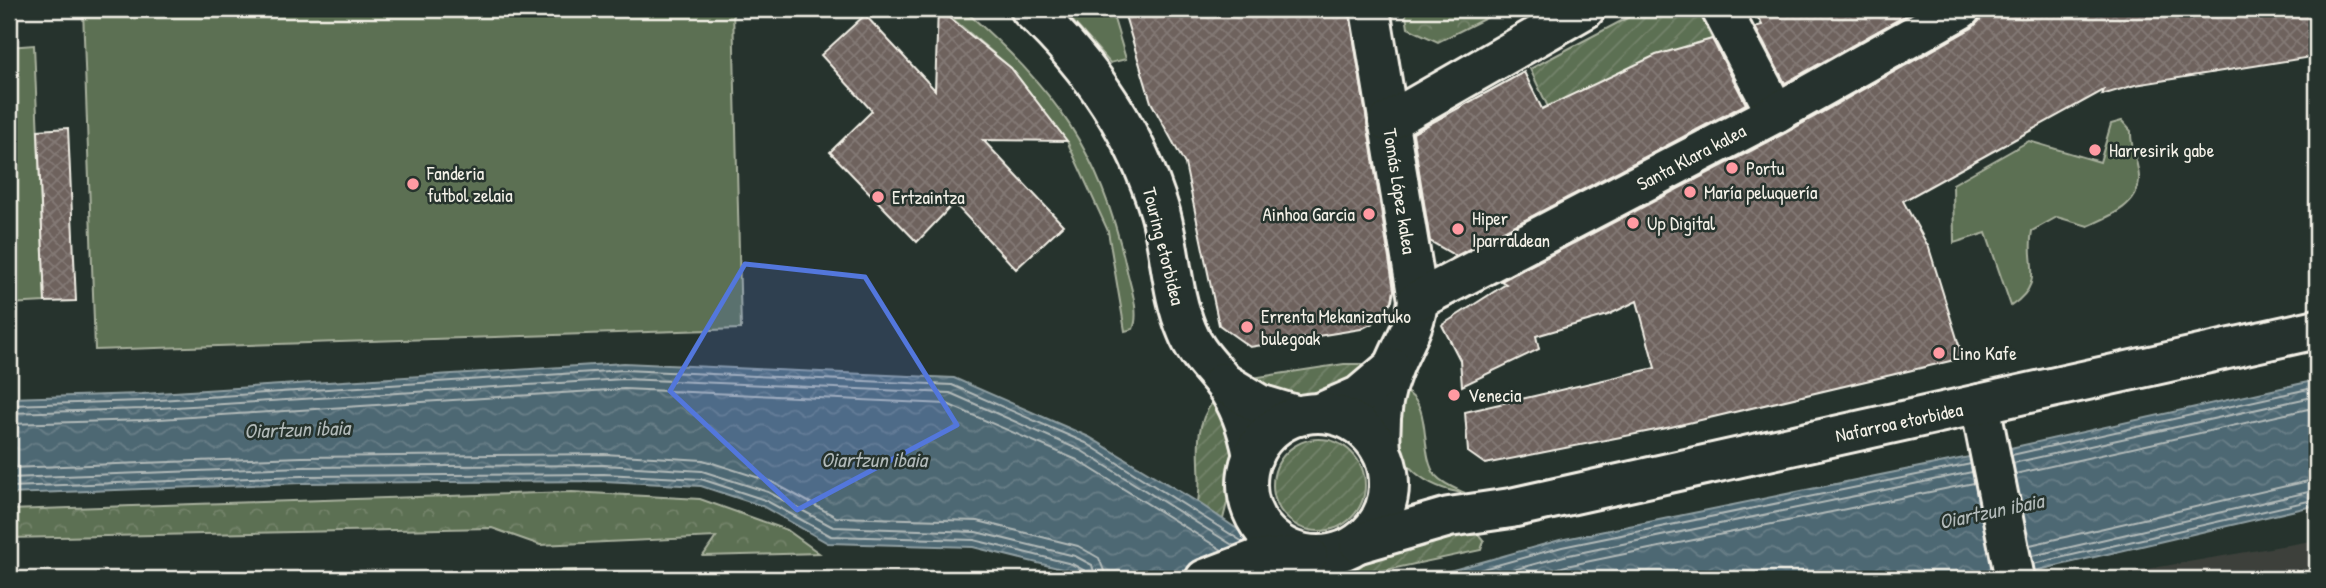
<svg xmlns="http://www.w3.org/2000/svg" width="2326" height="588" font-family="'Patrick Hand',sans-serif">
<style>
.built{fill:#3c413b}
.grass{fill:#5c6f52;stroke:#a8b09d;stroke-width:2}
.forest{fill:url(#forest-crowns);stroke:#a8b09d;stroke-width:2}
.garden{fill:url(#garden-furrows);stroke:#a8b09d;stroke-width:2}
.water{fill:url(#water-waves);stroke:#909fa2;stroke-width:2}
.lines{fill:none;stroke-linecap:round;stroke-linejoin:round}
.shore{stroke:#b2bab9;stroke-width:2}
.building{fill:url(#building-cross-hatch);stroke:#f4f1e8;stroke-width:2}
.street-casing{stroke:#f4f1e8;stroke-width:44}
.secondary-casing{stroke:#f4f1e8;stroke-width:44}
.street{stroke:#26332d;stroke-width:38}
.secondary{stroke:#26332d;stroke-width:38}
.marked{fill:#5377dc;fill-opacity:0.2;stroke:#5377dc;stroke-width:5;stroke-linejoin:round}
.poi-dot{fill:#ff9aa2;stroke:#26332d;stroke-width:2.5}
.labels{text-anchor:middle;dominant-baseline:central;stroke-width:5;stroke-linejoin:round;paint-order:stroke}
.poi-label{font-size:19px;fill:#f4f1e8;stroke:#26332d;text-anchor:start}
.street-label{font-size:19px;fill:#f4f1e8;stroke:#26332d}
.water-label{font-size:21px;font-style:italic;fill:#b2bab9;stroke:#26332d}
</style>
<defs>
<pattern id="forest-crowns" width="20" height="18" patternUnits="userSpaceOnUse" patternTransform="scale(1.75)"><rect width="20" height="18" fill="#5c6f52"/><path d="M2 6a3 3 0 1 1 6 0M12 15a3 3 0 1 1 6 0" fill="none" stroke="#74846b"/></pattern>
<pattern id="garden-furrows" width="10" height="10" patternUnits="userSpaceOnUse" patternTransform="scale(1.75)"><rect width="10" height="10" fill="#5c6f52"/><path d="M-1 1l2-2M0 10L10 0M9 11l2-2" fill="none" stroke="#74846b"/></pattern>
<pattern id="water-waves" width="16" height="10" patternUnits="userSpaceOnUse" patternTransform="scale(1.75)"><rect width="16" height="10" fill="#4e6873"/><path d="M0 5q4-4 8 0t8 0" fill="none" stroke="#687e87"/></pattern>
<pattern id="building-cross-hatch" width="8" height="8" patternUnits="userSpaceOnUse" patternTransform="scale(1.75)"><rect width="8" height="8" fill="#6e625d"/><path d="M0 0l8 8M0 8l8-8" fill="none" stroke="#837974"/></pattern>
</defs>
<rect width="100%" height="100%" fill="#26332d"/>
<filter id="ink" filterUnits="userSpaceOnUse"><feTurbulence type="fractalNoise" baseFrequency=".0143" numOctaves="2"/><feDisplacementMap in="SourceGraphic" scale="14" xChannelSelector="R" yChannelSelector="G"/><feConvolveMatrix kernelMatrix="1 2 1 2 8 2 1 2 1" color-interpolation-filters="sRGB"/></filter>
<g filter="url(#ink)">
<polygon class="built" points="2317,540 2317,579 2089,579"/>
<g class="grass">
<polygon points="83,9 733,9 741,329 95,350"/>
<path d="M 941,9 L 963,9 C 1054,89 1101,150 1127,271 C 1131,288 1140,313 1133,329 L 1125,331 L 1108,231 L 1067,141 L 1011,68 Z"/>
<polygon points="1062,9 1111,9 1126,59 1110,63"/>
<polygon points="34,45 45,302 9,304 9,47"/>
<path d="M 2122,121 L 2131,131 C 2130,149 2140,166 2139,180 C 2138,206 2108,217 2088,226 L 2057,217 L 2032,231 C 2025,265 2047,281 2011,306 L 1986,233 L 1954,243 L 1953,184 L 2029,141 L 2100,162 L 2111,124 Z"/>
<path d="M 1404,391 C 1434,404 1418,454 1436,476 C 1443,484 1456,489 1465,493 C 1429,489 1391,465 1395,423 C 1397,413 1401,402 1404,391 Z"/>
</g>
<g class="forest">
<polygon points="1405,9 1504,9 1438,42 1408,28"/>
<polygon points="572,492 700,499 787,530 819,553 703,556 716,537 540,545 492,528 9,538 9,510"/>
<polygon points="576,570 575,579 247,579"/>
</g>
<g class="garden">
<polygon points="1644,9 1698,9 1712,39 1548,107 1530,69"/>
<path d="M 1344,364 L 1368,364 C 1319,411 1305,402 1246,379 Z"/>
<path d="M 1212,403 L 1228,421 L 1233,442 L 1230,491 L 1220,531 L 1160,579 C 1170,560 1195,520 1198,502 C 1204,467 1189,433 1212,403 Z"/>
<circle cx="1319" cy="485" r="46"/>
<polygon points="1425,532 1479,535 1484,541 1481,550 1344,579 1329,575 1358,568 1388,545"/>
</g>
<g class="water">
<polygon points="624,363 954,378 1089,437 1199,503 1265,548 1345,579 1086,579 1070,571 973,547 828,543 762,506 701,486 604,481 302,483 9,494 9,398 142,394"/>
<polygon points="2317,380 2317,505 2000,579 1421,579 1560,540 1974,456"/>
</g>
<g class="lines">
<g class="shore">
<polyline points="9,405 143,401 624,370 952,385 1086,443 1243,542"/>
<polyline points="9,413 143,409 624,379 950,393 1082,451 1234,546"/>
<polyline points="9,424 144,420 624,389 947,404 1077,460 1222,550"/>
<polyline points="2012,455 2317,387"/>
<polyline points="2013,463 2317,396"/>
<polyline points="9,468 302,457 604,454 703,460 772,482 836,517 978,521 1078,546 1099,558 1107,579"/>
<polyline points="2015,474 2317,407"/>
<polyline points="9,478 302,467 604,465 702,471 768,492 833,527 976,532 1075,556 1092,565 1096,579"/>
<polyline points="9,487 302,476 604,474 701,479 765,500 831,536 974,540 1072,564 1085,571 1088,579"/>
<polyline points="2030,545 2317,479"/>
<polyline points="2032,556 2317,490"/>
<polyline points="2033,564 2317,499"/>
<polyline points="1447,579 1562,547 1971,464"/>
<polyline points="1480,579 1564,556 1972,472"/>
<polyline points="1519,579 1566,566 1974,483"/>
</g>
</g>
<g class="building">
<polygon points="938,9 1011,68 1067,141 983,140 1063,225 1016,269 954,203 917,242 830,152 872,111 821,55 865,15 935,90"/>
<polygon points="1123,9 1349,9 1394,290 1392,301 1373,323 1361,329 1250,347 1219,325 1185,164 1151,102"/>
<polygon points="1753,9 1917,9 1785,83 1755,27 1762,25"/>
<polygon points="1983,9 2317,9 2317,56 2135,85 2102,95 2104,90 1903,201 1929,248 1963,358 1671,427 1485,464 1468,452 1465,412 1655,368 1637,301 1608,315 1536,336 1539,349 1462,386 1460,360 1442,325 1506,284 1501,281 1787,132 1972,28 1980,20"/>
<polygon points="1712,39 1746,104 1456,256 1430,241 1413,133 1524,72 1542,109 1656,55"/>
<polygon points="68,128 76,301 45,302 38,130"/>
</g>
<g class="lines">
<g class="street-casing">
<g id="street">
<path d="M 1030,9 C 1090,65 1136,132 1160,212 C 1171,251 1171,293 1187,331 C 1195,352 1210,365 1224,383 C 1240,405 1248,429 1253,456"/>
<path d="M 1370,9 L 1418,300 C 1416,327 1401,346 1392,371 C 1381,397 1379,423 1381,451"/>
<polyline points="1721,9 1776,113"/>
<polyline points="1388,122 1585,9"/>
<polyline points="1418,300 1776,113 1961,9"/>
<polyline points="1223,382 1259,404 1299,416"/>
<polyline points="1980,404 2015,579"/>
<polyline points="1320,413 1359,396 1392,368"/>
</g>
</g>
<g class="secondary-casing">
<g id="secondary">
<circle cx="1318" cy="484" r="71"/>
<polyline points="1359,543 1449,517 1511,508 2317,329"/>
<polyline points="1205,579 1255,560 1308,555"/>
</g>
</g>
<use href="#street" class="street"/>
<use href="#secondary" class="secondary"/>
</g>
</g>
<path class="marked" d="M 745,264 L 865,277 L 957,425 L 797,510 L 670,391 Z"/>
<g class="poi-dot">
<circle cx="2095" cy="150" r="7"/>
<circle cx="1732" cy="168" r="7"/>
<circle cx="413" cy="184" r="7"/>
<circle cx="1690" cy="192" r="7"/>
<circle cx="878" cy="197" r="7"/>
<circle cx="1369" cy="214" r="7"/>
<circle cx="1633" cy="223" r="7"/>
<circle cx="1458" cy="229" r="7"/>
<circle cx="1247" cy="327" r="7"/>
<circle cx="1939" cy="353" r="7"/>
<circle cx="1454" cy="395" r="7"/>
</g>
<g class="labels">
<g class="poi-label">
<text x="2109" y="150">Harresirik gabe</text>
<text x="1746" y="168">Portu</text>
<text x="427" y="173">Fanderia<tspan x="427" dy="22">futbol zelaia</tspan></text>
<text x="1704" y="192">María peluquería</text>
<text x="892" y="197">Ertzaintza</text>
<text x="1355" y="214" text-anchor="end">Ainhoa Garcia</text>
<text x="1472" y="218">Hiper<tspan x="1472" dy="22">Iparraldean</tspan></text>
<text x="1647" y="223">Up Digital</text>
<text x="1261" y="316">Errenta Mekanizatuko<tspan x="1261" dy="22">bulegoak</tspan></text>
<text x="1953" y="353">Lino Kafe</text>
<text x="1468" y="395">Venecia</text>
</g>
<g class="street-label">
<text transform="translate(1691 157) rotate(-28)">Santa Klara kalea</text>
<text transform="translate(1400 191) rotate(81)">Tomás López kalea</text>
<text transform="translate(1164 246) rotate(76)">Touring etorbidea</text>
<text transform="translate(1899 422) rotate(-12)">Nafarroa etorbidea</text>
</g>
<g class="water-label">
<text transform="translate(297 429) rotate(-2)">Oiartzun ibaia</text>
<text x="874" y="459">Oiartzun ibaia</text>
<text transform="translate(1991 511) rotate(-12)">Oiartzun ibaia</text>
</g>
</g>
<rect width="2326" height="588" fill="none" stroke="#26332d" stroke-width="35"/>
<rect x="18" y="18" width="2291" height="553" fill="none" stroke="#f4f1e8" stroke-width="2.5" filter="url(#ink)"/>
</svg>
